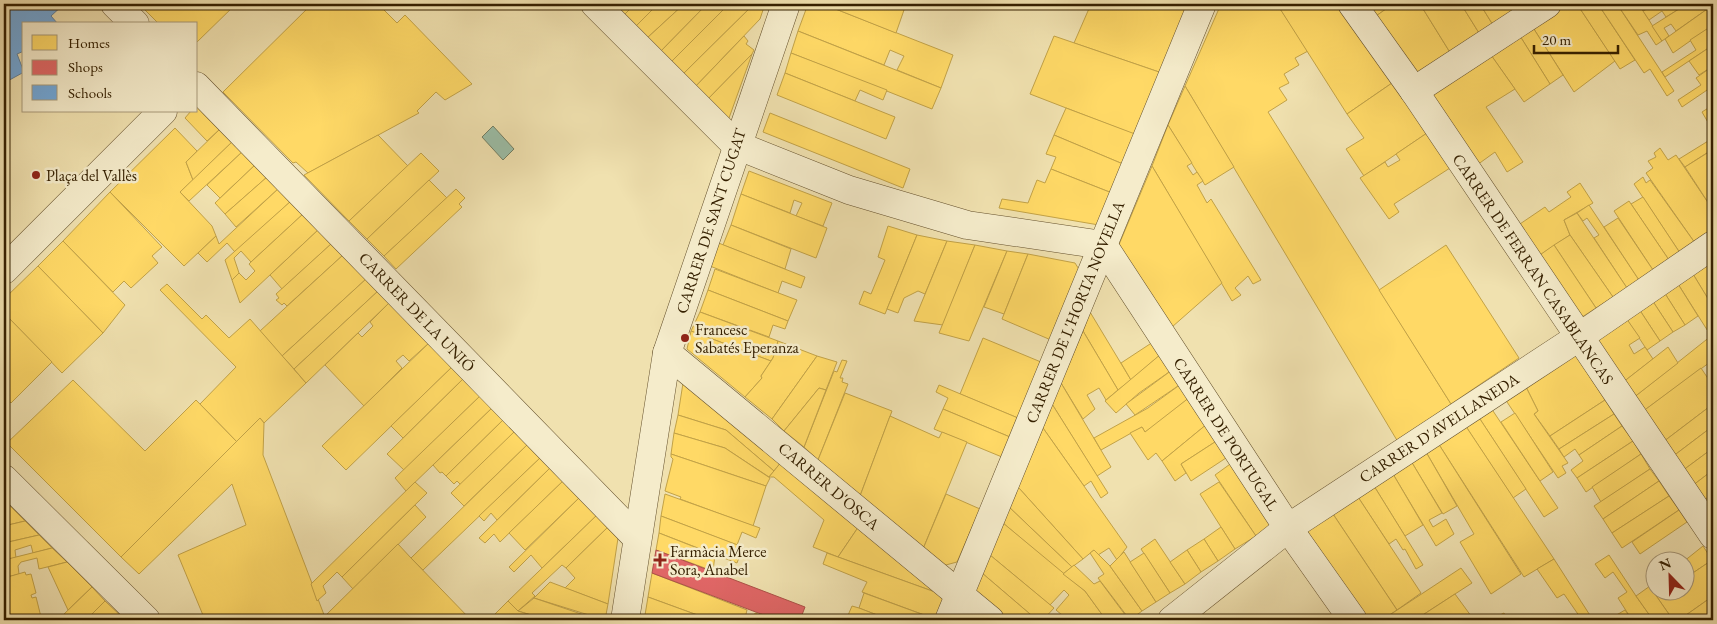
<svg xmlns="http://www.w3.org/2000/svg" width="1717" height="624" font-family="'EB Garamond',serif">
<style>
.water{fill:#9bbea7;stroke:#727f64}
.homes{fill:#ffd966;stroke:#c2a247}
.shops{fill:#e06666;stroke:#ad5147}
.schools{fill:#6fa8dc;stroke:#5e7f9a}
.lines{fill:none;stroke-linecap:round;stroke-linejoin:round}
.minor-casing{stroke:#64502c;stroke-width:29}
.minor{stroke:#f5eccb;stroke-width:28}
.poi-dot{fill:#8f2418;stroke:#f5eccb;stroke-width:2}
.labels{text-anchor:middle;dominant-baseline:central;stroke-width:5;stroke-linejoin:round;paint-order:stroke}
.poi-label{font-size:16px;fill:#352000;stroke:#f5eccb;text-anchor:start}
.street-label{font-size:16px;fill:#352000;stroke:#f5eccb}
</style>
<rect width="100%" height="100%" fill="#f0e1af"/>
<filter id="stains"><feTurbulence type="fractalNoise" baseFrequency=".004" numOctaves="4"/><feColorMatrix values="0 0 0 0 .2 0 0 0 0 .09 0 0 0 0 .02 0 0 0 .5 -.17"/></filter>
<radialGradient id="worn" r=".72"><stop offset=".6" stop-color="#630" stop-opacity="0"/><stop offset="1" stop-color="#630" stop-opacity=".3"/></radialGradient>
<polygon class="water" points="493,126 514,149 503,160 482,137"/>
<g class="homes">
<polygon points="139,4 236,4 196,43 196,24 159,24"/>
<polygon points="312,4 378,4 397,23 405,15 472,84 445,100 436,92 417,111 419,113 308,173 296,162 293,163 223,92"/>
<polygon points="610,4 635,4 623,16"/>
<polygon points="635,4 658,4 635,27 623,16"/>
<polygon points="658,4 684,4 646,39 635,27"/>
<polygon points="684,4 707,4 660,52 646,39"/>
<polygon points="707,4 729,4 670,63 660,52"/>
<polygon points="729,4 754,4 682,75 670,63"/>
<polygon points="754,4 765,4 760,19 695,87 682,75"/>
<polygon points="808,4 823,4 953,55 941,88 897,70 904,56 890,50 884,65 798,31"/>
<polygon points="823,4 889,4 904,10 896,33"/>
<polygon points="1091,4 1190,4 1162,73 1074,43"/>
<polygon points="1221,4 1277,4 1308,51 1295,58 1299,65 1284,74 1289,83 1279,88 1287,100 1268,112 1451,404 1398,442 1185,86"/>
<polygon points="1277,4 1339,4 1392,83 1347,114"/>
<polygon points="1366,4 1393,4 1376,16"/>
<polygon points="1393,4 1420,4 1451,54 1418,75 1376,16"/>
<polygon points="1420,4 1461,4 1479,33 1451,54"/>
<polygon points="1461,4 1480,4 1493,25 1479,33"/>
<polygon points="1480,4 1518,4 1519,6 1493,25"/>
<polygon points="1566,4 1577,4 1615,61 1574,92 1532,26"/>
<polygon points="1577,4 1598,4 1635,60 1620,69"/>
<polygon points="1598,4 1617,4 1674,91 1667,96 1650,69 1644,73"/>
<polygon points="1617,4 1639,4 1662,41 1656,45 1647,31 1638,35"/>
<polygon points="1639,4 1644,4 1647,9 1643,11"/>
<polygon points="1657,4 1687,4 1666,17 1662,11 1649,20 1643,11"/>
<polygon points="1687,4 1713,5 1676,31 1671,24 1664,28 1669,36 1662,41 1652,26"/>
<polygon points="1713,5 1713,25 1673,53 1665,39"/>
<polygon points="1713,25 1713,45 1665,77 1662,72 1696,50 1690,40"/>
<polygon points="1532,26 1563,75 1550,84 1520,36"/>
<polygon points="798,31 941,88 932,109 791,53"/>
<polygon points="744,36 748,41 746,44 754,50 752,54 707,100 695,87"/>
<polygon points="1054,36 1162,73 1136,135 1030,94"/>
<polygon points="1520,36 1550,84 1524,102 1491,55"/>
<polygon points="1713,45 1713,66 1699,75 1689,61"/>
<polygon points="791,53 887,90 883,100 860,90 855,101 785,73"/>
<polygon points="752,54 729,118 725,117 707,100"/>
<polygon points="1491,55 1515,89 1486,107 1523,162 1507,172 1495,152 1477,165 1430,96"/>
<polygon points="1713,66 1713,86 1682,107 1678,100 1701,85 1696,78"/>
<polygon points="785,73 895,117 886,139 777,95"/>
<polygon points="1392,83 1427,133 1364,176 1346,149 1364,138 1347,114"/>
<polygon points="1185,86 1234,167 1205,185 1168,125"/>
<polygon points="197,105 220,129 207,141 185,118 191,111 196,111"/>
<polygon points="1713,105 1713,131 1702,112"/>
<polygon points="1066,108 1135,134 1123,164 1054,135"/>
<polygon points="770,113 910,169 903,188 763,132"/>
<polygon points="1168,125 1192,163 1187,166 1193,175 1197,172 1203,181 1197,185 1207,203 1211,199 1261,280 1253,284 1248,276 1235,288 1241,295 1232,301 1152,166"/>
<polygon points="175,128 197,151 186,162 193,180 180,192 212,226 216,236 184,266 110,192"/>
<polygon points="220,129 233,141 193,180 186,162"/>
<polygon points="1427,133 1450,168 1394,204 1399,212 1389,219 1360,178 1385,162 1388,167 1400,160 1396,154"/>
<polygon points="378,135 408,166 349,221 304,175"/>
<polygon points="1054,135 1123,164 1112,193 1051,169 1056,157 1046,154"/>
<polygon points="1713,138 1713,149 1685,167 1679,159"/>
<polygon points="233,141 242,152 189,201 180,192"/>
<polygon points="1660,148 1668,160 1676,155 1713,210 1713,231 1695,243 1646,173 1653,168 1648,161 1656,157 1654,153"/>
<polygon points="1712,150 1713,151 1713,210 1685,167"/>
<polygon points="242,152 255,165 220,198 207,185"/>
<polygon points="421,153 439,171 367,239 349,221"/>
<polygon points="255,165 267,177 225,214 215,203"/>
<polygon points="1152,166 1222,283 1172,327 1118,247"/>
<polygon points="1051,169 1112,193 1099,225 999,208 1002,199 1028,203 1037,180 1045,183"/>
<polygon points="749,171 832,203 823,226 796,216 802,203 794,200 790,213 741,194"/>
<polygon points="267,177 278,189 236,227 225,214"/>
<polygon points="1643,177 1646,183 1650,180 1695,243 1680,253 1634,184"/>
<polygon points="429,180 447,198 384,256 367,239"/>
<polygon points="1580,183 1593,203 1564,220 1570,235 1537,257 1517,226 1545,207 1549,212 1571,197 1567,192"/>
<polygon points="278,189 291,201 235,252 227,243 207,262 198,253 216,236 219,244"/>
<polygon points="456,189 465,198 459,204 462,207 396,269 384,256"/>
<polygon points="110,192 162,247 152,256 158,263 131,288 124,281 113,292 63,241"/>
<polygon points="741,194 827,228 816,258 731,225"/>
<polygon points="1643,197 1680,253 1669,260 1631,204"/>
<polygon points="291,201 303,214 251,262 241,251 234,258 239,273 232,280 225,260"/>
<polygon points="1629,201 1669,260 1653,270 1614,211"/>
<polygon points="1589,205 1639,280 1627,288 1594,238 1599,235 1587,218 1583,221 1577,213"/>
<polygon points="1577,213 1627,288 1613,297 1570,235 1564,220"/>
<polygon points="303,214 318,230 240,303 232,280 239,273 246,280 255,271 249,264 251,262"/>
<polygon points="1618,218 1653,270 1639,280 1604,227"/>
<polygon points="731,225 791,249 785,269 723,245"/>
<polygon points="888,226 917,235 885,314 859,304 864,291 871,294 885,260 878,257"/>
<polygon points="318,230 331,244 282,289 270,275"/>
<polygon points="917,235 947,241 925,294 918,291 904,298 898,313 887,309"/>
<polygon points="1570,235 1613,297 1596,308 1554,245"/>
<polygon points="63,241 125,305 103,333 38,266"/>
<polygon points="947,241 975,245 943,325 914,321"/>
<polygon points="716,242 805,277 801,288 782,281 778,293 710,266"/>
<polygon points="331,244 343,255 287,306 284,303 282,305 276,300 279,298 276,294"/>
<polygon points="975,245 1007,251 969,341 939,333"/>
<polygon points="1446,245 1519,358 1451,404 1379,290"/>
<polygon points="1554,245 1596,308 1579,319 1537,257"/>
<polygon points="1007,251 1028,254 1004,314 984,307"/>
<polygon points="1028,254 1075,263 1080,271 1051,340 1002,319"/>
<polygon points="343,255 366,279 282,356 260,331"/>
<polygon points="1713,260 1713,273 1708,264"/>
<polygon points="1708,264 1713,273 1713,307 1693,274"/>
<polygon points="38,266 103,333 62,373 4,313 4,299"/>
<polygon points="715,269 797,300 788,321 708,290"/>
<polygon points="1693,274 1713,307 1713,335 1711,336 1678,284"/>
<polygon points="366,279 378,291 294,369 282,356"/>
<polygon points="167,284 202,319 206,315 229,338 250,319 306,383 264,423 260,418 237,442 200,404 236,367 160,290"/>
<polygon points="1678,284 1698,316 1685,325 1664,292"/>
<polygon points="708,290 788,321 785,329 773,325 769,337 700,312"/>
<polygon points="378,291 389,303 306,383 294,369"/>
<polygon points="1664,292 1685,325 1673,332 1652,300"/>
<polygon points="1652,300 1673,332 1660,341 1639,309"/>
<polygon points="389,303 429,343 409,361 403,355 396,361 402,368 364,406 325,365 358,333 362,337 373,326 370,322"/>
<polygon points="1639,309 1660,341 1647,350 1626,318"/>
<polygon points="700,312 778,341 773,358 771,361 691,331"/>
<polygon points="1090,312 1131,380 1118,390 1083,331"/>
<polygon points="4,313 52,362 11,403 4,396"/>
<polygon points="1626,318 1640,338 1629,345 1634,354 1645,347 1653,359 1622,383 1594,340"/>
<polygon points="691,331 771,361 761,376 762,378 745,397 687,349"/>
<polygon points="1083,331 1118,390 1106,400 1099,388 1087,395 1095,409 1083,419 1061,383"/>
<polygon points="1711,336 1713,360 1642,412 1633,398"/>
<polygon points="983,338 1041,362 1018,418 960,394"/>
<polygon points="778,341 817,356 772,419 745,397 762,378 761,376 773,358"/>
<polygon points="1153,342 1161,354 1131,380 1121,363"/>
<polygon points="429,343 452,367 346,470 322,446"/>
<polygon points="1668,347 1678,363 1633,398 1622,383"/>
<polygon points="1574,353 1605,400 1550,436 1534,414 1538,411 1525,385"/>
<polygon points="1161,354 1172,370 1139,393 1116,413 1105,401"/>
<polygon points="817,356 837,362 826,390 819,388 784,431 772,419"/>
<polygon points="842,360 847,361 840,378 843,378 842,382 848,384 818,460 804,447 834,371 837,372"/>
<polygon points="452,367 463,379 403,438 391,426"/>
<polygon points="1701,368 1713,386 1713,404 1663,442 1642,412"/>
<polygon points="1172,370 1181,384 1135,415 1126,404"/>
<polygon points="463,379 480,396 404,470 387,454"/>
<polygon points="73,380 145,451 196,400 237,442 121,557 7,443"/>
<polygon points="683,383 782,461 774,471 726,430 678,415"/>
<polygon points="1061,383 1111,467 1097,476 1052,404"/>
<polygon points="1181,384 1190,397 1156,425 1145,432 1142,427 1101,450 1094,438 1148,408"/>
<polygon points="939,385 1018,418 1010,437 943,409 948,398 936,392"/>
<polygon points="1525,385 1538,411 1534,414 1568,463 1562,466 1566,473 1558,478 1505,399"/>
<polygon points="819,388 826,390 804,447 784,431"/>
<polygon points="845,393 892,411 860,496 818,460"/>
<polygon points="480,396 492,408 406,491 395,478"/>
<polygon points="1190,397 1207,424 1162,461 1156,453 1148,460 1130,433 1142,427 1145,432"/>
<polygon points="1605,400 1614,414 1559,449 1550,436"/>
<polygon points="1052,404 1108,493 1101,498 1091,481 1084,486 1043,428"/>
<polygon points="1713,404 1713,426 1672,457 1663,442"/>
<polygon points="492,408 503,420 446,476 442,472 440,473 433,465"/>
<polygon points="1491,408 1558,508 1544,517 1478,416"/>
<polygon points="943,409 1010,437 1002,457 934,429"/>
<polygon points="1515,413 1553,472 1540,481 1501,422"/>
<polygon points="1614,414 1622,426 1579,455 1575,449 1564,457 1559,449"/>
<polygon points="678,415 726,430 774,471 769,477 725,448 674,433"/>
<polygon points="890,416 939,438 942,432 967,442 923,549 860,496"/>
<polygon points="1478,416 1526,489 1513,498 1465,425"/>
<polygon points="260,418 264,423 263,455 326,620 205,620 178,555 246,525 232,484 139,574 121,557"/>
<polygon points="503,420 514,432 461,485 457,481 454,484 446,476"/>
<polygon points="1207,424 1218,440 1181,464 1186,473 1175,481 1162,461"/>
<polygon points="1465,425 1554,559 1524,577 1438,443"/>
<polygon points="1622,426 1633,441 1577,478 1571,470 1583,461 1579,455"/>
<polygon points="1713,426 1713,448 1682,471 1672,457"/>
<polygon points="1043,428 1127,547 1117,560 1109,548 1098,555 1094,550 1083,559 1018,487"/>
<polygon points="514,432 527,445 464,506 451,493"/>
<polygon points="674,433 725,448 770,478 766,486 671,454"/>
<polygon points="1218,440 1229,456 1191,481 1181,464"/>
<polygon points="1633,441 1641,454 1586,492 1577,478"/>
<polygon points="1438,443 1521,574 1491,594 1460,542 1474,534 1426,452"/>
<polygon points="527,445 540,458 423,570 411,558"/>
<polygon points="1713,448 1713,470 1692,486 1682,471"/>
<polygon points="1426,452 1457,506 1443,514 1411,461"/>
<polygon points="671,454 766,486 753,526 680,499 681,497 665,491 673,459 671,457"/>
<polygon points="1641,454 1650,469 1601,502 1592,487"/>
<polygon points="540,458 550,468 497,520 491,513 484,521 479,516"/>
<polygon points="782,461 859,526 838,557 813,547 824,520 774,477 769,477"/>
<polygon points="1411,461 1442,513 1429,520 1433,527 1446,519 1454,534 1436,546 1393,474"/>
<polygon points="1233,462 1274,524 1256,536 1215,475"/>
<polygon points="550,468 563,481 500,542 494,534 485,543 479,538"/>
<polygon points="1650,469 1659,481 1603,519 1594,506"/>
<polygon points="1713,470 1713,493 1702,502 1692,486"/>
<polygon points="1393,474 1423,525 1405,536 1374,486"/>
<polygon points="563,481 579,498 525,550 509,533"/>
<polygon points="1659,481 1669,496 1612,533 1603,519"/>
<polygon points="415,482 427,493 342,577 337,572 323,586 326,593 317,601 311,584"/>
<polygon points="1219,482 1256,536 1235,549 1200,494"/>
<polygon points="1374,486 1405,536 1423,565 1416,569 1405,549 1403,550 1396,539 1389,544 1358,497"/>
<polygon points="1018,487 1083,559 1072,567 1009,507"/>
<polygon points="1713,493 1713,516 1702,502"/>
<polygon points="665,494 760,528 756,538 742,532 737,545 661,516"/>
<polygon points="946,494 980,509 957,562 942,566 923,549"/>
<polygon points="1669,496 1679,510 1622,548 1612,533"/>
<polygon points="1358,497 1421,593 1397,610 1333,514"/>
<polygon points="579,498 597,515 542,568 531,555 514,572 509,567"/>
<polygon points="4,500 10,506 4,508"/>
<polygon points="415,505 426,517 353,589 342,577"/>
<polygon points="10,506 25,521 4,526 4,508"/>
<polygon points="1009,507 1072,567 1063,574 1003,523"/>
<polygon points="1679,510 1687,522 1640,554 1632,542"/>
<polygon points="1333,514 1397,610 1382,620 1368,620 1307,531"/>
<polygon points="597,515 608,527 566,568 562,565 532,593 535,596 518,611 508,601"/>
<polygon points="661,516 743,547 737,563 659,533"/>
<polygon points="25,521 39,535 4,543 4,526"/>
<polygon points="1003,523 1085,591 1106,620 1068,620 1056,610 1069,595 1064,590 1050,605 990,555"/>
<polygon points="859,526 935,592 838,557"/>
<polygon points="608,527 618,538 608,604 565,588 575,578 566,568"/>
<polygon points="1221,527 1235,549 1218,561 1204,539"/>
<polygon points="659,533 715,555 713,571 656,550"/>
<polygon points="39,535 52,548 33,553 31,545 15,550 16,558 4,560 4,543"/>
<polygon points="1155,539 1185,584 1170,593 1141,549"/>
<polygon points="1204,539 1218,561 1201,572 1187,550"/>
<polygon points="398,544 411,558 471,620 326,620 325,616"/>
<polygon points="1703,546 1712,560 1684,579 1683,562"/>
<polygon points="52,548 67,562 39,569 37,558 21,562 18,566 19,574 4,578 4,560"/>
<polygon points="1094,550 1110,566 1142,611 1130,620 1098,578 1104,574 1090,553"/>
<polygon points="1187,550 1201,572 1185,584 1170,562"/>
<polygon points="1124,552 1156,602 1142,611 1110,566"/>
<polygon points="827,553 935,592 943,599 935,619 862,592 867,582 823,564"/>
<polygon points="1144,553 1170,593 1156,602 1130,562"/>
<polygon points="990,555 1054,608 1043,620 1037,620 982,573"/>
<polygon points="1609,555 1636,596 1653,620 1632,620 1618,598 1627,592 1613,572 1605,578 1595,564"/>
<polygon points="1554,559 1593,620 1582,620 1564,594 1557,598 1537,569"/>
<polygon points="1712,560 1713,596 1679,620 1673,620 1657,597 1665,592 1684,592 1684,579"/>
<polygon points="67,562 92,587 68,610 48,567"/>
<polygon points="1074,565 1094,584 1100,581 1129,620 1106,620 1085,591 1063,574"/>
<polygon points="1461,568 1472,583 1455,594 1415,620 1382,620"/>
<polygon points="25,572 26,575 31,574 36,593 31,595 32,598 36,597 41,617 36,618 37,620 4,620 4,578"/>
<polygon points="652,573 747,610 745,618 753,620 755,613 774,620 711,620 648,597"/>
<polygon points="982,573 1037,620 1006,620 974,593"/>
<polygon points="550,582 608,604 605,620 534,598"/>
<polygon points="1654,583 1654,592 1665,592 1657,597 1650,586"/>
<polygon points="1650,586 1657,597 1673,620 1653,620 1636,596"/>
<polygon points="92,587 105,601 86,620 63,620 62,616"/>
<polygon points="864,593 935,619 890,620 859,608"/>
<polygon points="1455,594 1474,620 1415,620"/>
<polygon points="1713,596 1713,615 1706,620 1679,620"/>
<polygon points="648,597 711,620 659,620 645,615"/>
<polygon points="534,598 599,620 547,620 518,611"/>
<polygon points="105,601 122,617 119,620 86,620"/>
<polygon points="508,601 518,611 547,620 489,620"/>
<polygon points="852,606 859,608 890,620 846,620"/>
<polygon points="1625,610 1632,620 1608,620"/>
<polygon points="1504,613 1508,620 1490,620"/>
<polygon points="1061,614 1068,620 1057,620"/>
<polygon points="645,615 659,620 645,620"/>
</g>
<polygon class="shops" points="656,550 805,607 800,620 777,620 652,573"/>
<polygon class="schools" points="64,4 51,16 58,24 24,24 24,51 17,54 24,72 4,83 4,5"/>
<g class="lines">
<g class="minor-casing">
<g id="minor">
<polyline points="115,4 135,24"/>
<polyline points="595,4 736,145 849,190 967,225 1103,245 1288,528 1353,620"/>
<polyline points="1352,4 1414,91 1713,535"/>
<polyline points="196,86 637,538"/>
<polyline points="1414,91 1547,4"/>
<polyline points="4,270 163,111"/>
<polyline points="667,353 990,620"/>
<polyline points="4,479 146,620"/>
<polyline points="625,620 667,353 786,4"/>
<polyline points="949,620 1202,4"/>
<polyline points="1172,620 1288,528 1579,337 1713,245"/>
</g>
</g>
<use href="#minor" class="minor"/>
</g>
<g class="poi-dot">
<circle cx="36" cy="175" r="5"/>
<circle cx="685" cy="338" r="5"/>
<path d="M657.5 552.5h5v5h5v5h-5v5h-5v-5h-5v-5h5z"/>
</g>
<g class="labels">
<g class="poi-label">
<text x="46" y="175">Plaça del Vallès</text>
<text x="695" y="329">Francesc<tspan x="695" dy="18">Sabatés Eperanza</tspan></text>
<text x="670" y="551">Farmàcia Merce<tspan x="670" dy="18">Sora, Anabel</tspan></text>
</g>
<g class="street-label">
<text transform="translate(711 221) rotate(-72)">CARRER DE SANT CUGAT</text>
<text transform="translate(1533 269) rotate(56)">CARRER DE FERRAN CASABLANCAS</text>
<text transform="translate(417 312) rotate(46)">CARRER DE LA UNIÓ</text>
<text transform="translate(1075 312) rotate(-68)">CARRER DE L'HORTA NOVELLA</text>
<text transform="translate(1439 428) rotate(-33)">CARRER D'AVELLANEDA</text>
<text transform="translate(1226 434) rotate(57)">CARRER DE PORTUGAL</text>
<text transform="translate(829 486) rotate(40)">CARRER D'OSCA</text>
</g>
</g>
<rect width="1717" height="624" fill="none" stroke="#f0e1af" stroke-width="20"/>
<rect x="5" y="5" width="1707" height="614" fill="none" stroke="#352000" stroke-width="2.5"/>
<rect x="10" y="10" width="1697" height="604" fill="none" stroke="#352000"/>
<rect x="22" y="22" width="175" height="90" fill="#f5eccb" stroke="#a89a7a"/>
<rect x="32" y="35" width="25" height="15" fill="#ffd966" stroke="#a89a7a"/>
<text x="68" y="48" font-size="15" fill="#352000">Homes</text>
<rect x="32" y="60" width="25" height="15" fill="#e06666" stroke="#a89a7a"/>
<text x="68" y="72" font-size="15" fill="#352000">Shops</text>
<rect x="32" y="85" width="25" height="15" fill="#6fa8dc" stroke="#a89a7a"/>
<text x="68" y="98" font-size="15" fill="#352000">Schools</text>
<g transform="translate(1670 576) rotate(337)"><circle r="24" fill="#f5eccb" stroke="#a89a7a"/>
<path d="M0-4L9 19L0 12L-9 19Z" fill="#8f2418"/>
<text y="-8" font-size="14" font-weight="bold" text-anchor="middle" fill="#352000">N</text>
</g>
<path d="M1534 45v8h84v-8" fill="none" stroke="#352000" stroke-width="2.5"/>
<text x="1542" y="45" font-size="15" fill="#352000" stroke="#f5eccb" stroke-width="4" paint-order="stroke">20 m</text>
<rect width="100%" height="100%" filter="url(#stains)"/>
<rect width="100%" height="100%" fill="url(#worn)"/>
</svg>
